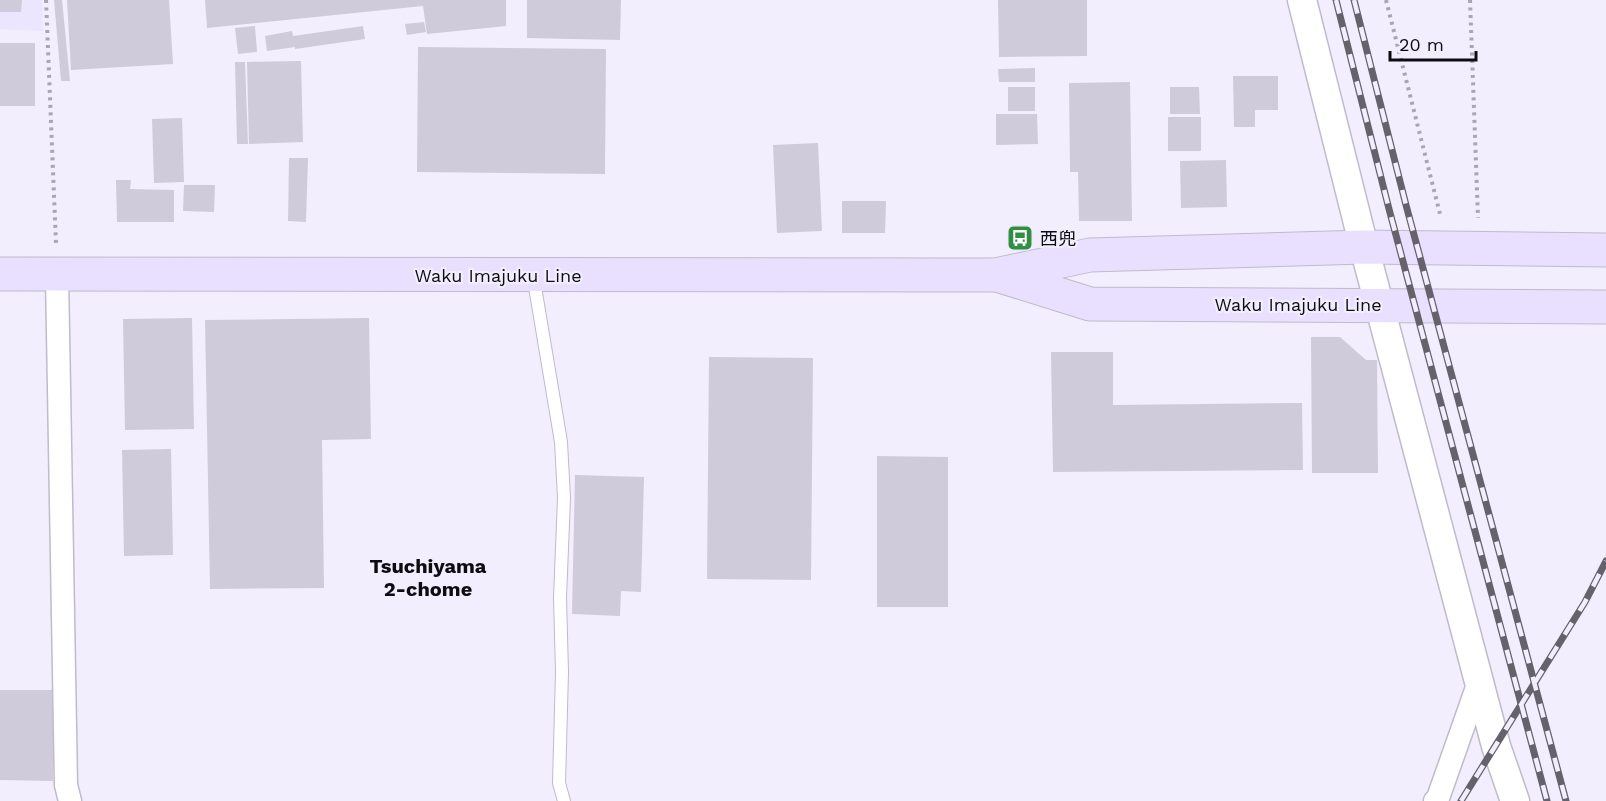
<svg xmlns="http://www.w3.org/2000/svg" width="1606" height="801" font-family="'Work Sans','Noto Sans JP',sans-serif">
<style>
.built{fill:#ebe5fd}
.building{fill:#cfcbdb}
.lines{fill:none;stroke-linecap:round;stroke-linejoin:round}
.service-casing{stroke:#bfbbca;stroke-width:14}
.minor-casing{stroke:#bfbbca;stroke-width:25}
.tertiary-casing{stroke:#bfbbca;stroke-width:31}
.secondary-casing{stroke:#bfbbca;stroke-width:35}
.path{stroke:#a9a6b2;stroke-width:4;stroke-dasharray:3 4.5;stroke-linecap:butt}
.service{stroke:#fff;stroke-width:12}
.minor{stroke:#fff;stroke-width:22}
.tertiary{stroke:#fff;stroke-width:28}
.secondary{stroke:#e9dffe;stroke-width:33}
.rail-casing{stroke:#65626c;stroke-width:7}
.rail{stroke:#f2eefe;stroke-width:4.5;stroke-dasharray:14;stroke-linecap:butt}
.labels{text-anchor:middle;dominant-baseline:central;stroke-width:4.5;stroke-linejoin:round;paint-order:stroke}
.poi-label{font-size:18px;fill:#0d0c11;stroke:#f2eefe;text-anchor:start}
.street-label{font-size:18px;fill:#0d0c11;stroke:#f2eefe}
.neighbourhood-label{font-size:20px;font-weight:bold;fill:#0d0c11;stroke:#f2eefe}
</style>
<rect width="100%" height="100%" fill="#f2eefe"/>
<polygon class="built" points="0,0 42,0 43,31 0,29"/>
<g class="building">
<polygon points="0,0 22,0 21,12 0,12"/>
<polygon points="54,0 62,0 70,81 61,81"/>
<polygon points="67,0 169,0 173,64 71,70"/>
<polygon points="205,0 506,0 506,26 427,34 423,6 207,28"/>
<polygon points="527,0 621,0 620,40 527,38"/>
<polygon points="998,0 1087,0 1087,56 999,57"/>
<polygon points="424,22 426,32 407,35 405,24"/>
<polygon points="255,26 257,52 238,54 235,28"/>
<polygon points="363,26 365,39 295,49 295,47 267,51 265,36 292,31 293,36"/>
<rect x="0" y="43" width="35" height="63"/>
<polygon points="418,47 606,49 605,174 417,172"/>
<polygon points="301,61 303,142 249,144 247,62"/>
<polygon points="235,62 245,62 248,144 237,144"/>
<polygon points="1035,68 1035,82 999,82 998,69"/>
<polygon points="1233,76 1278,76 1278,110 1255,110 1255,127 1234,127"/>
<polygon points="1130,82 1132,221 1079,221 1078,172 1070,172 1069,83"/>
<rect x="1008" y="87" width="27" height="24"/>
<polygon points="1170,87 1199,87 1200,114 1170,114"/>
<polygon points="996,114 1037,114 1038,144 996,145"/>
<rect x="1168" y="117" width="33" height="34"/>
<polygon points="182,118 184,182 154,183 152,119"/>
<polygon points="818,143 822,231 777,233 773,145"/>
<polygon points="289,158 308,158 306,222 288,221"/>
<polygon points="1226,160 1227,207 1181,208 1180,161"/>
<polygon points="116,180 131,180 130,189 174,190 174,222 117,222"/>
<polygon points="184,185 215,185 214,212 183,211"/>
<polygon points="842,201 886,201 885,233 842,233"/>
<polygon points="192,318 194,429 125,430 123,319"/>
<polygon points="369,318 371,439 322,440 324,588 210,589 205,320"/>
<polygon points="1311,337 1340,337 1366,360 1377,360 1378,473 1312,473"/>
<polygon points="1051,352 1113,352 1113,405 1302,403 1303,470 1053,472"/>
<polygon points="709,357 813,358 811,580 707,579"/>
<polygon points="171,449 173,555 124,556 122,450"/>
<polygon points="877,456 948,457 948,607 877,607"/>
<polygon points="575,475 644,477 641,592 621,591 620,616 572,614"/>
<polygon points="0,690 53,690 53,781 0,780"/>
</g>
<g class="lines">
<g class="service-casing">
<polyline id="service" points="533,275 561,442 564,498 560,598 562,672 559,783 564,801"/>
</g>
<g class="minor-casing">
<g id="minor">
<polyline points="57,275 66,785 70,801"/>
<polyline points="1435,801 1438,798 1480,679"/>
</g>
</g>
<g class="tertiary-casing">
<polyline id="tertiary" points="1302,0 1364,247 1496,746 1515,801"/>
</g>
<g class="secondary-casing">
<g id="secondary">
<polyline points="0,274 995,275 1090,255 1364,247 1606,250"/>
<polyline points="997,275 1090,304 1606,307"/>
</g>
</g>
<g class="path">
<polyline points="46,0 56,244"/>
<polyline points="1386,0 1441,218"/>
<polyline points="1470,0 1478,218"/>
</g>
<use href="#service" class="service"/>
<use href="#minor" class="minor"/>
<use href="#tertiary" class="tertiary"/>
<use href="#secondary" class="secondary"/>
<g class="rail-casing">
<g id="rail">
<polyline points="1336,0 1389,209 1547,801"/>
<polyline points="1354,0 1406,205 1566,801"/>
<polyline points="1461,801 1585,602 1606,561"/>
</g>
</g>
<use href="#rail" class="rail"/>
</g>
<defs>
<g id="bus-square" transform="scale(1.35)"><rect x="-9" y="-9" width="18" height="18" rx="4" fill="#308f42" stroke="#f2eefe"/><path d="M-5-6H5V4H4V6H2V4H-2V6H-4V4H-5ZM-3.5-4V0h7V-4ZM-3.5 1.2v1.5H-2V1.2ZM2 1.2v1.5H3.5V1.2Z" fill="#fff"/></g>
</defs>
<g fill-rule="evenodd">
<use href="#bus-square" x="1020" y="238"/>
</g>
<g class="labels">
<g class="poi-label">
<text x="1040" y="238">西兜</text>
</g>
<g class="street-label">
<text x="498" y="275">Waku Imajuku Line</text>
<text x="1298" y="304">Waku Imajuku Line</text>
</g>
<g class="neighbourhood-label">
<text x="428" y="566">Tsuchiyama<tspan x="428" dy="23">2-chome</tspan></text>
</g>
</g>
<path d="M1390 51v9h86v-9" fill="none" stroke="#0d0c11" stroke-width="3"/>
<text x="1399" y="51" font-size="18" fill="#0d0c11" stroke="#f2eefe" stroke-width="4.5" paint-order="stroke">20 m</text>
</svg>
